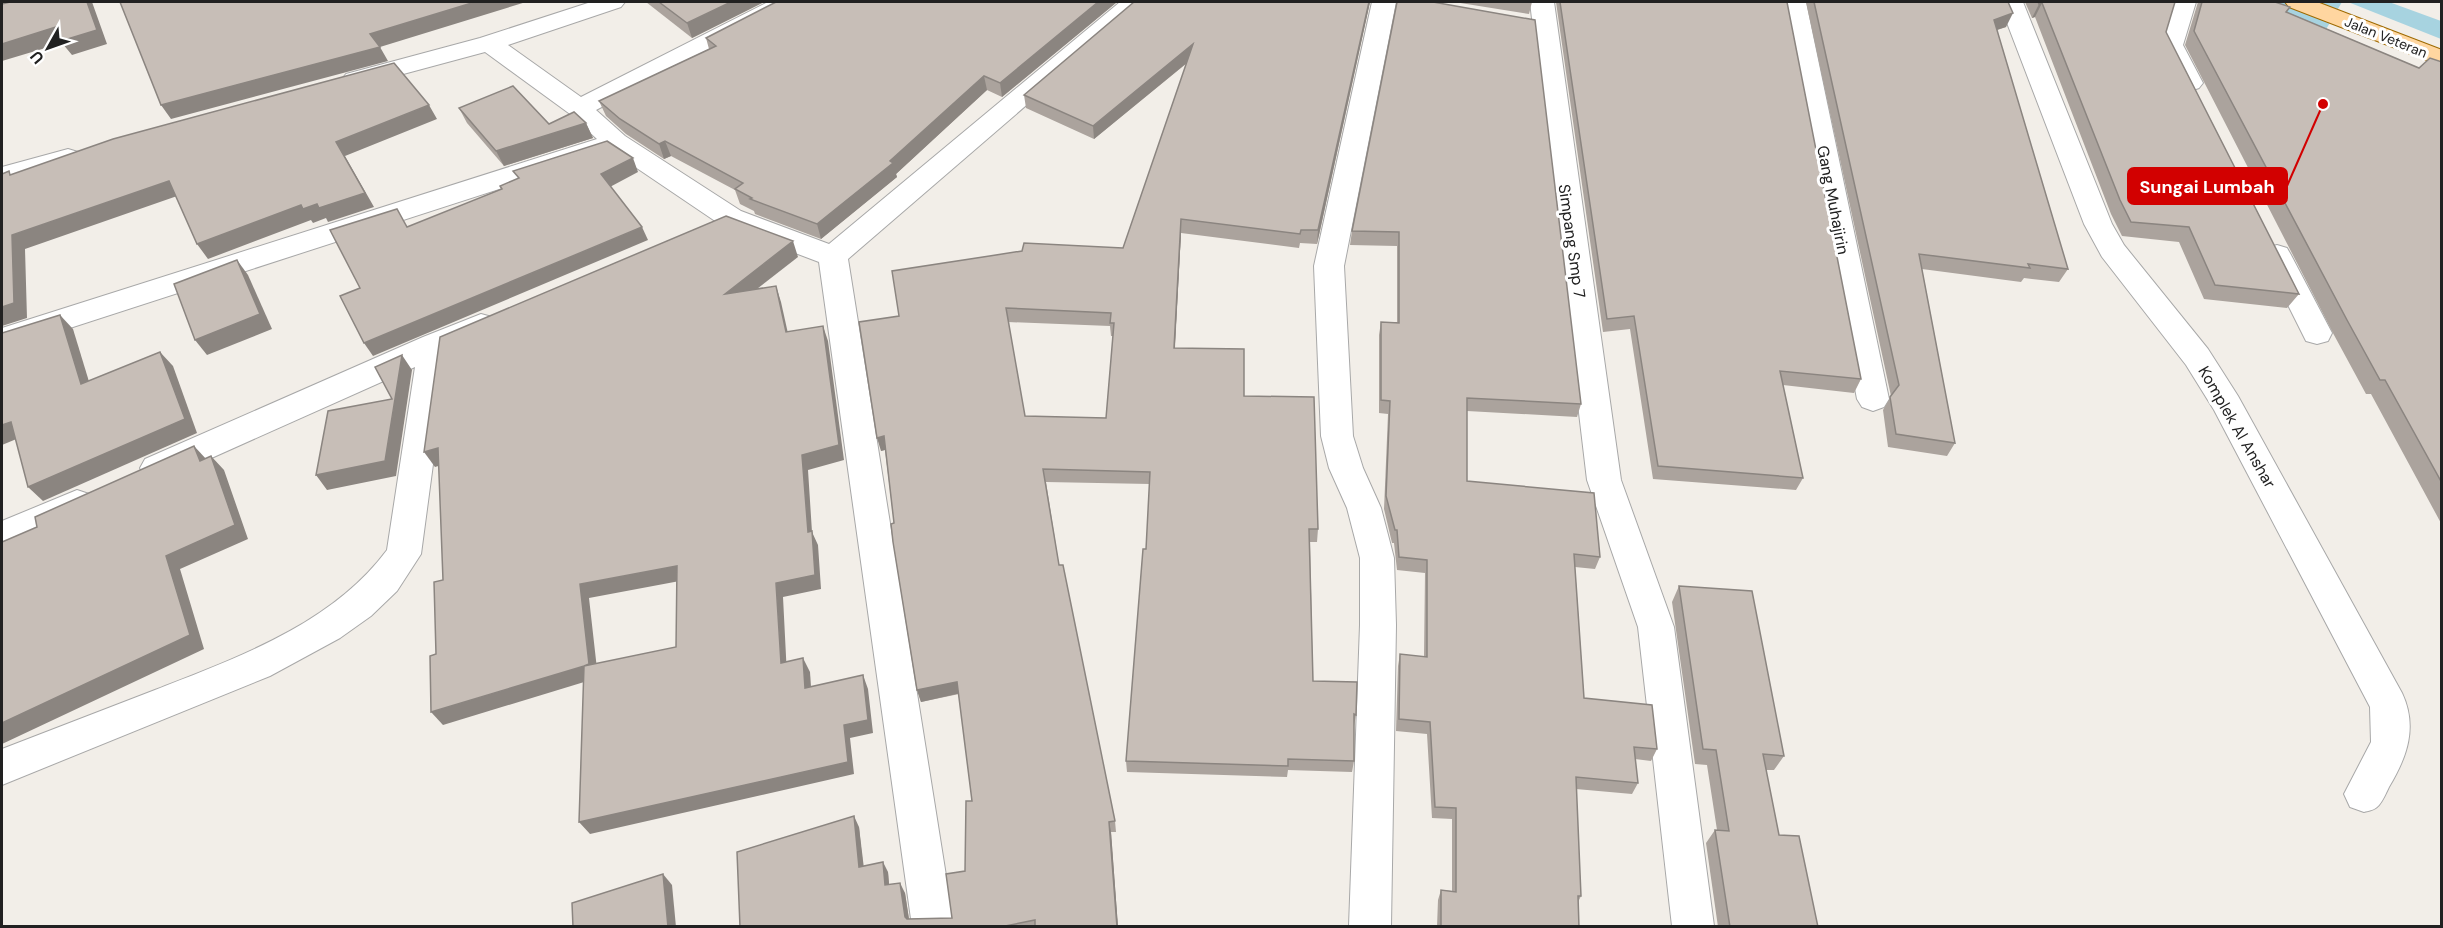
<svg xmlns="http://www.w3.org/2000/svg" width="2443" height="928" font-family="'DM Sans',sans-serif">
<style>
.water{fill:#a7d3e0}
.lines{fill:none;stroke-linecap:round;stroke-linejoin:round}
.river{fill:#a7d3e0;fill-rule:evenodd}
.minor-casing{stroke:#a8a8a8;stroke-width:2}
.primary-casing{stroke:#9e6a00;stroke-width:2}
.minor{fill:#fff;fill-rule:evenodd}
.primary{fill:#ffd6a0;fill-rule:evenodd}
.wall{fill:#aba39d;fill-rule:evenodd}
.shaded-wall{fill:#8b8580}
.building{fill:#c7beb7;stroke:#8b8580;stroke-width:1.5;fill-rule:evenodd}
.labels{text-anchor:middle;dominant-baseline:central;stroke-width:6;stroke-linejoin:round;paint-order:stroke}
.far-street-label{font-size:14px;fill:#212121;stroke:#fff}
.street-label{font-size:16px;fill:#212121;stroke:#fff}
.leader{fill:none;stroke:#d20000;stroke-width:2}
.callout-dot{fill:#d20000;stroke:#fff;stroke-width:2}
.callout{fill:#d20000;stroke:#d20000;stroke-width:2}
.callout-label{font-size:18px;text-anchor:middle;font-weight:bold;fill:#fff}
</style>
<rect width="100%" height="100%" fill="#f2eee8"/>
<polygon class="water" points="2348,2 2389,2 2441,21 2441,39"/>
<g class="lines">
<polygon class="river" points="2280,2 2342,2 2321,38 2322,56 2357,104 2366,121 2355,136 2331,142 2307,136 2290,106 2256,58 2256,33"/>
<g class="minor-casing">
<g id="minor">
<polygon points="591,2 625,2 621,7 508,45 581,97 768,2 797,2 793,7 596,110 625,136 741,211 829,244 1120,2 1146,2 848,259 954,926 912,926 819,262 721,225 613,152 2,350 2,328 597,139 570,114 485,52 355,87 346,84 342,79 346,74 480,38"/>
<polygon points="1372,2 1396,2 1344,266 1353,436 1363,468 1381,508 1394,558 1396,625 1391,926 1349,926 1360,625 1360,558 1347,508 1329,468 1321,436 1314,266"/>
<polygon points="1530,2 1554,2 1621,480 1674,627 1714,926 1672,926 1638,627 1587,480"/>
<polygon points="1782,2 1806,2 1889,399 1884,407 1873,411 1862,407 1857,399"/>
<path d="M 1999,2 L 2023,2 L 2112,224 L 2124,245 L 2208,349 L 2238,396 L 2402,693 C 2418,727 2407,757 2389,787 C 2386,793 2382,803 2377,807 C 2374,810 2368,811 2364,812 L 2350,807 L 2344,794 L 2371,742 L 2370,707 L 2214,410 L 2186,365 L 2102,257 L 2084,224 Z"/>
<polygon points="2172,2 2196,2 2183,45 2203,83 2199,88 2190,91 2181,88 2159,45"/>
<polygon points="68,149 78,152 81,158 78,164 2,185 2,167"/>
<polygon points="2277,245 2287,248 2291,255 2332,333 2328,341 2317,344 2306,341 2263,255 2267,248"/>
<path d="M 481,314 L 492,317 L 496,325 L 492,333 L 448,352 L 421,554 L 397,591 L 371,616 L 340,638 L 270,676 L 2,785 L 2,749 C 53,729 104,710 155,690 C 239,657 332,624 387,550 L 415,367 L 169,477 L 157,481 L 145,477 L 140,468 L 145,459 L 423,337 Z"/>
<polygon points="77,490 89,494 94,503 89,512 2,550 2,521"/>
</g>
</g>
<g class="primary-casing">
<polygon id="primary" points="2285,2 2317,2 2442,50 2442,66 2289,7"/>
</g>
<use href="#minor" class="minor"/>
<use href="#primary" class="primary"/>
</g>
<g class="wall">
<polygon points="646,2 764,2 692,38"/>
<polygon points="1117,2 1002,97 987,90 896,174 897,177 821,239 755,214 754,211 740,204 735,190 671,156 664,159 626,134 606,116 599,101 709,49 706,38"/>
<path d="M 1370,2 L 1317,244 L 1300,243 L 1299,248 L 1181,233 L 1175,348 L 1244,396 L 1318,529 L 1317,542 L 1310,542 L 1313,681 L 1356,715 L 1354,726 L 1354,761 L 1352,772 L 1288,770 L 1287,777 L 1127,772 L 1126,761 L 1146,549 L 1150,484 L 1046,482 L 1059,565 L 1115,821 L 1116,832 L 1111,832 L 1118,927 L 740,927 L 859,827 L 863,866 L 888,872 L 889,885 L 905,893 L 909,919 L 952,918 L 965,871 L 972,801 L 959,694 L 921,702 L 917,690 L 894,523 L 885,450 L 881,451 L 899,316 L 1123,248 L 1187,63 L 1094,139 L 1026,108 L 1024,95 ZM 1008,322 L 1110,326 L 1111,336 L 1113,336 L 1106,418 L 1025,416 Z"/>
<polygon points="1397,2 1581,404 1577,417 1467,411 1467,481 1600,557 1595,569 1575,567 1584,698 1657,749 1651,761 1635,759 1638,783 1632,794 1576,789 1581,896 1578,902 1579,927 1437,927 1438,900 1441,890 1452,891 1452,819 1432,818 1427,734 1396,731 1398,666 1400,654 1424,657 1425,573 1397,570 1394,543 1392,543 1384,509 1388,414 1379,413 1379,335 1381,322 1397,322 1397,246 1350,245 1352,231"/>
<polygon points="1454,2 1532,2 1529,14"/>
<polygon points="1556,2 1787,2 1861,379 1854,393 1783,385 1803,478 1796,490 1653,479 1630,329 1603,332"/>
<polygon points="1806,2 2008,2 2006,27 1997,30 2068,269 2059,282 2024,278 2021,282 1922,269 1955,443 1947,456 1888,447 1883,410 1891,396"/>
<polygon points="2025,2 2175,2 2166,32 2299,294 2287,308 2204,299 2179,242 2122,236 2111,214 2035,17 2032,18"/>
<polygon points="2198,2 2275,2 2290,7 2287,12 2419,68 2442,62 2442,525 2371,394 2366,394 2334,335 2185,45"/>
<polygon points="459,108 549,124 586,123 593,138 504,166 467,123"/>
<polygon points="1679,586 1784,756 1774,770 1766,770 1779,835 1818,927 1718,927 1706,843 1715,830 1717,830 1707,765 1695,764 1672,602"/>
</g>
<g class="shaded-wall">
<polygon points="87,2 92,2 107,44 72,55 62,43 2,61 2,44"/>
<polygon points="475,2 526,2 380,47 388,61 171,119 161,105 370,34"/>
<polygon points="731,2 764,2 692,38 687,23"/>
<polygon points="1098,2 1117,2 1002,97 1000,83"/>
<polygon points="1369,2 1370,2 1317,244 1318,230"/>
<polygon points="2042,3 2035,17 2032,18 2039,4"/>
<polygon points="2013,13 2006,27 1987,33 1994,20"/>
<polygon points="1193,44 1194,57 1094,139 1093,126"/>
<polygon points="984,76 987,90 896,174 897,177 821,239 817,224 890,161"/>
<polygon points="429,105 437,119 345,156 374,207 328,222 326,218 313,223 311,220 208,259 197,244 336,142"/>
<polygon points="586,123 593,138 504,166 496,151"/>
<polygon points="665,141 671,156 664,159 659,144"/>
<polygon points="633,158 638,172 608,188 601,174"/>
<polygon points="169,181 180,195 25,249 27,318 2,326 2,307 12,235"/>
<polygon points="1181,219 1181,233 1174,361 1174,348"/>
<polygon points="642,227 648,240 373,356 364,343"/>
<polygon points="793,241 798,257 731,309 725,294"/>
<polygon points="237,260 248,275 272,329 207,355 195,340"/>
<polygon points="776,286 781,302 791,347 786,332"/>
<polygon points="60,315 73,329 94,398 81,384"/>
<polygon points="823,326 828,341 844,460 808,470 812,532 818,545 821,589 783,597 787,676 781,663 776,583 808,532 802,455"/>
<polygon points="160,352 173,366 197,433 43,501 28,487"/>
<polygon points="402,355 412,370 396,476 327,490 316,475 385,461"/>
<polygon points="11,422 26,435 2,445 2,425"/>
<polygon points="884,436 888,449 881,451 877,438"/>
<polygon points="194,446 208,461 200,461"/>
<polygon points="438,448 448,463 435,467 424,452"/>
<polygon points="211,456 224,470 248,539 180,569 204,649 2,744 2,723 166,556"/>
<polygon points="677,566 685,580 589,598 598,678 584,666 580,584"/>
<polygon points="803,658 810,672 812,701 805,688"/>
<polygon points="584,666 594,679 443,725 431,712"/>
<polygon points="863,675 868,689 873,733 850,738 854,774 590,834 579,822 844,725"/>
<polygon points="957,682 961,693 921,702 917,690"/>
<polygon points="854,816 859,827 865,877 859,867"/>
<polygon points="1109,822 1111,832 1118,927 1117,927"/>
<polygon points="883,862 888,872 890,895 885,885"/>
<polygon points="663,874 672,885 676,927 668,927"/>
<polygon points="900,883 905,893 910,926 905,917"/>
</g>
<g class="building">
<polygon points="10,2 87,2 97,30 61,41 56,27 2,44 2,4"/>
<polygon points="120,2 475,2 370,34 380,47 161,105"/>
<polygon points="659,2 731,2 687,23"/>
<polygon points="776,2 1098,2 1000,83 984,76 890,161 893,163 817,224 750,199 752,198 735,189 743,183 665,141 659,144 620,119 599,101 716,46 706,38"/>
<path d="M 1134,2 L 1369,2 L 1318,230 L 1301,230 L 1300,234 L 1181,219 L 1174,348 L 1244,349 L 1244,396 L 1314,397 L 1318,529 L 1309,529 L 1313,681 L 1357,682 L 1356,715 L 1354,714 L 1354,761 L 1288,759 L 1288,766 L 1126,761 L 1143,549 L 1146,549 L 1150,472 L 1043,469 L 1059,565 L 1063,565 L 1115,821 L 1109,822 L 1117,927 L 1035,927 L 1035,920 L 1000,927 L 740,927 L 737,852 L 854,816 L 859,867 L 883,862 L 885,885 L 900,883 L 905,917 L 907,919 L 952,918 L 946,874 L 965,871 L 966,801 L 972,801 L 957,682 L 917,690 L 893,542 L 891,524 L 894,523 L 884,436 L 877,438 L 859,322 L 899,316 L 892,271 L 1022,251 L 1024,243 L 1123,248 L 1193,44 L 1093,126 L 1024,95 ZM 1006,308 L 1111,313 L 1110,323 L 1114,323 L 1106,418 L 1025,416 Z"/>
<polygon points="1397,2 1433,2 1535,20 1581,404 1467,398 1467,481 1594,493 1600,557 1574,554 1584,698 1652,705 1657,749 1634,747 1638,783 1576,777 1581,896 1578,896 1579,927 1441,927 1441,890 1456,892 1456,808 1435,807 1430,722 1399,719 1400,654 1427,657 1427,560 1399,557 1397,530 1395,530 1386,496 1390,401 1381,400 1381,322 1399,323 1399,232 1352,231"/>
<polygon points="1560,2 1787,2 1861,379 1780,371 1803,478 1658,466 1634,316 1607,319"/>
<polygon points="1814,2 2008,2 2013,13 1994,20 2068,269 2028,264 2030,268 1919,254 1955,443 1896,434 1890,397 1899,385"/>
<polygon points="2038,2 2175,2 2166,32 2299,294 2215,285 2189,227 2131,222 2120,200 2042,3 2039,4"/>
<polygon points="2202,2 2275,2 2290,7 2286,12 2419,68 2430,58 2442,62 2442,483 2385,380 2380,380 2347,320 2194,31"/>
<polygon points="394,63 429,105 336,142 365,193 319,208 317,204 303,209 301,205 197,244 169,181 12,235 14,303 2,307 2,174 9,171 10,175 113,139"/>
<polygon points="513,86 549,124 574,112 586,123 496,151 459,108"/>
<polygon points="607,141 633,158 601,174 642,227 364,343 340,296 360,288 330,230 397,209 407,227 502,189 500,186 519,178 513,171"/>
<path d="M 726,216 L 793,241 L 725,294 L 776,286 L 786,332 L 823,326 L 839,445 L 802,455 L 808,532 L 812,531 L 815,575 L 776,583 L 781,663 L 803,658 L 805,688 L 863,675 L 868,720 L 844,725 L 848,762 L 579,822 L 584,666 L 431,712 L 430,656 L 436,654 L 434,582 L 443,580 L 438,448 L 424,452 L 440,337 ZM 677,566 L 676,647 L 584,666 L 589,664 L 580,584 Z"/>
<polygon points="237,260 260,314 195,340 174,284"/>
<polygon points="60,315 81,384 160,352 185,419 28,487 11,422 2,425 2,333"/>
<polygon points="402,355 385,461 316,475 328,411 392,399 375,367"/>
<polygon points="194,446 200,461 211,456 235,525 166,556 190,635 2,723 2,542 37,527 35,517"/>
<polygon points="1679,586 1752,591 1784,756 1763,754 1779,835 1799,836 1818,927 1730,927 1715,830 1729,831 1716,750 1703,749"/>
<polygon points="663,874 668,927 573,927 572,903"/>
</g>
<g class="labels">
<g class="far-street-label">
<text transform="translate(2386 37) rotate(22)">Jalan Veteran</text>
</g>
<g class="street-label">
<text transform="translate(1833 200) rotate(79)">Gang Muhajirin</text>
<text transform="translate(1572 241) rotate(82)">Simpang Smp 7</text>
<text transform="translate(2237 427) rotate(60)">Komplek Al Anshar</text>
</g>
</g>
<path class="leader" d="M2323 104L2287 186"/>
<circle class="callout-dot" cx="2323" cy="104" r="6"/>
<rect class="callout" x="2128" y="168" width="159" height="36" rx="6"/>
<g class="callout-label">
<text x="2207" y="193">Sungai Lumbah</text>
</g>
<rect width="2443" height="928" fill="none" stroke="#212121" stroke-width="6"/>
<g transform="translate(48 48) rotate(230)" stroke="#ffffff" stroke-width="4.5" paint-order="stroke">
<path d="M0-4.5L10 22L0 15L-10 22Z" fill="#212121"/>
<text y="-9" font-size="16" font-weight="bold" text-anchor="middle" fill="#212121">U</text>
</g>
</svg>
